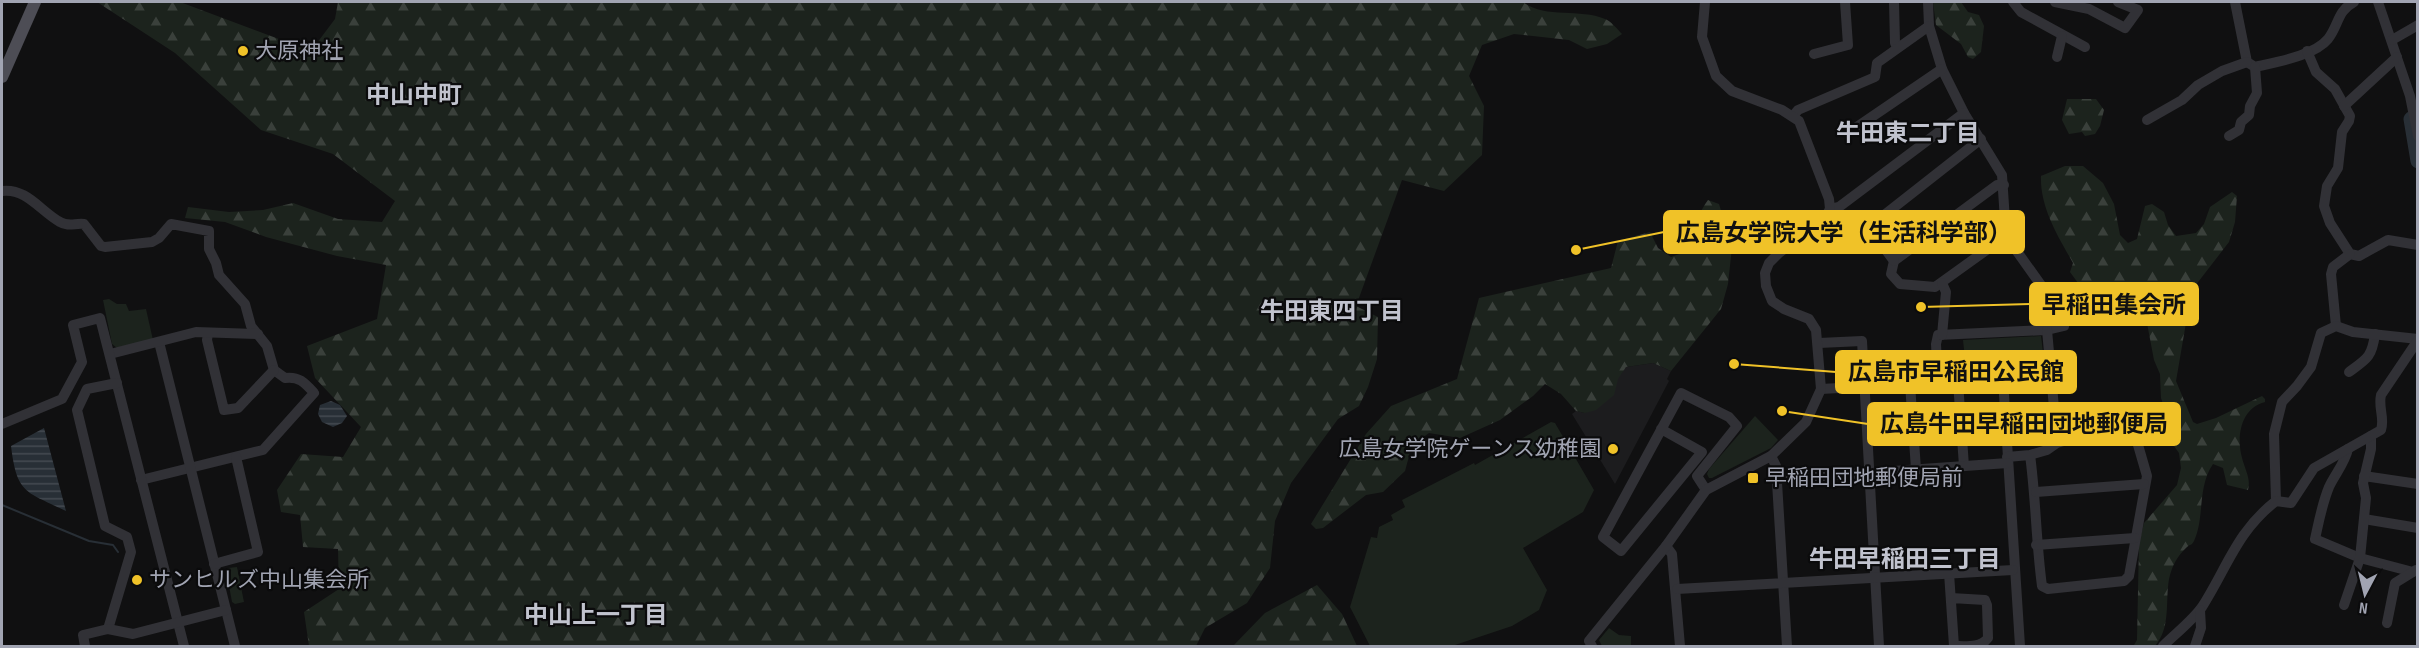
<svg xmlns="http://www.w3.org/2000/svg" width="2419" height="648" font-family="'Sofia Sans Condensed','Noto Sans JP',sans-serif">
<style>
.built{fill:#1c1c1e}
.forest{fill:url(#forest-firs)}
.park{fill:#1c231d}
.water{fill:url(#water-rules)}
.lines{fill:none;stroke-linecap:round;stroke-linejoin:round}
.stream{stroke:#282f36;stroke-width:2}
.river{stroke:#282f36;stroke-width:15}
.minor{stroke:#313136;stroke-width:10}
.major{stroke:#4d4d55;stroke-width:12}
.poi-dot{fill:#f0c228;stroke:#0b0b0c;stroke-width:2}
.labels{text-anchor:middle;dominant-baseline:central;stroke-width:4.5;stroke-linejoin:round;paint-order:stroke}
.poi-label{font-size:22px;fill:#a1a4b2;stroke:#0b0b0c;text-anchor:start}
.neighbourhood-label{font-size:24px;font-weight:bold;fill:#c1c3ce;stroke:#0b0b0c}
.leader{fill:none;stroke:#f0c228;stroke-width:2}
.callout-dot{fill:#f0c228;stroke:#0b0b0c;stroke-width:2}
.callout{fill:#f0c228;stroke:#f0c228;stroke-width:2}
.callout-label{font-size:24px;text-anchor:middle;font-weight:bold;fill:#111}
</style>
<defs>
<pattern id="forest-firs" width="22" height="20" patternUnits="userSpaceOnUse" patternTransform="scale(1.5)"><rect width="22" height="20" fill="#1c231d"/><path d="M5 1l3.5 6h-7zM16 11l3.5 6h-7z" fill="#3a403b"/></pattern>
<pattern id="water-rules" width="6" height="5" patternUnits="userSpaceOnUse" patternTransform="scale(1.5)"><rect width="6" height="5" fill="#282f36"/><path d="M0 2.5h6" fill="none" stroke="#444a51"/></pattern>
</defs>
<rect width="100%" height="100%" fill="#101011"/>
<polygon class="built" points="1653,363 1671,371 1667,379 1669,381 1615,484 1572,414 1576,411 1585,413 1613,395 1617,379 1626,367"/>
<g class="forest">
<path d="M 97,2 L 180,2 L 311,51 L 335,19 L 338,2 L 1523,2 C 1545,19 1579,8 1605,19 C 1611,21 1617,29 1622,34 L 1607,44 L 1587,49 L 1569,40 L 1514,34 L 1482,45 L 1469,76 L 1484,106 L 1482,155 L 1444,191 L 1402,180 L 1356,306 L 1378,317 L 1377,359 L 1368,387 L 1359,406 L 1338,419 L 1291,483 L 1275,521 L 1270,568 L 1247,603 L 1205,628 L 1196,646 L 309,646 L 304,612 L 339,589 L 338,549 L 303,547 L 300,515 L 281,512 L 277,490 L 301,454 L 343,457 L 361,427 L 315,378 L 307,346 L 377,319 L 386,265 L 337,256 L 266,237 L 225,222 L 185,218 L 188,207 L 229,212 L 263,210 L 293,203 L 338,219 L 382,222 L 395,201 L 333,154 L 261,130 L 175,53 Z"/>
<polygon points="1933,2 1961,2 1968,12 1979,15 1984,26 1981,52 1973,59 1968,57 1961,44 1936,25"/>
<polygon points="2067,99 2096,99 2104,110 2100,126 2095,134 2085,136 2082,132 2069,134 2062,120"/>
<path d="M 2065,166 L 2083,166 L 2103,183 L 2114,204 L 2120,235 L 2128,243 L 2137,239 L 2145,206 L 2152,204 L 2164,212 L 2168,225 L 2176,236 L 2196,233 L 2204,224 L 2210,207 L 2232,192 L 2237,196 L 2235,222 L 2229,242 L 2185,299 L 2188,311 L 2176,381 L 2193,422 L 2197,424 L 2216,418 L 2262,396 L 2265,399 L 2265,402 C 2241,408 2236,436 2242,458 C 2245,470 2251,478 2248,490 L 2227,485 L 2223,468 L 2213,464 C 2197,487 2205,517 2194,541 C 2191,546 2192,543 2187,547 C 2177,556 2172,566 2169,579 C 2165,602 2171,627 2155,646 L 2122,646 L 2134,645 L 2137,640 L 2139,543 L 2144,523 L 2177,485 L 2181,468 L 2179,453 L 2164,432 L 2169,421 L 2161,398 L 2160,374 L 2154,360 L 2147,323 L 2143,310 L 2130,306 L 2104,306 L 2081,287 L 2070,272 L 2073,263 C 2058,236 2040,208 2041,176 Z"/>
<path d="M 1708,200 L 1719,204 L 1732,247 L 1728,284 L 1721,309 L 1671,371 L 1653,363 L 1626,367 L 1618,379 L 1614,395 L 1596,410 L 1585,413 L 1576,411 L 1561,394 L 1545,384 L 1533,396 L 1500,420 L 1460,438 L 1429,433 L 1412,445 L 1405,471 L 1383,492 L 1366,495 L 1323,528 L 1316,529 L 1311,524 L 1366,434 L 1391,406 L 1457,379 L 1479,298 L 1611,268 L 1618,241 L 1650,232 L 1658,248 L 1671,257 L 1685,252 C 1696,233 1694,219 1708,200 Z"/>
<polygon points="1317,585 1342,614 1357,646 1233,646 1265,613"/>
</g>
<g class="park">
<polygon points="109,299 117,304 126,304 129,311 146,309 153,340 117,348 112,344 103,300"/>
<polygon points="2041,336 2045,369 1967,377 1963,340"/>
<polygon points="1755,416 1778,440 1771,448 1712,478 1709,478 1707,474 1709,469"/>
<polygon points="1551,422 1555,423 1594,490 1583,512 1523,548 1547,590 1539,610 1512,626 1452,646 1370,646 1350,607 1371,537 1377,538 1379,527 1393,520 1391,515 1405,507 1402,500 1474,463 1475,465"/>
<polygon points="237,567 244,602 235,604 232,602 226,570 228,568"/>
<polygon points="1609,628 1619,635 1631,636 1631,646 1602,646 1599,640"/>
</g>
<g class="water">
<polygon points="331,401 340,405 347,416 342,423 333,427 322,422 318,414 320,405"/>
<path d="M 44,428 L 66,511 C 25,491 17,494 11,446 Z"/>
</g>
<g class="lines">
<polyline class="stream" points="2,505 89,541 113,545 118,552"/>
<polyline class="river" points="2411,119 2418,161"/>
<g class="minor">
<polyline points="1894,2 1895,43 1897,47"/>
<polyline points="1928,2 1929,26 1942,69 1964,113 2002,175 2006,236 2063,316 2064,326 2047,330 1938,335 1936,344 1938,383"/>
<polyline points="2013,2 2021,12 2085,47"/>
<polyline points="2055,2 2089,9 2125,28 2138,10 2118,2"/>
<path d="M 2235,2 L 2247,62 L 2255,67 C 2276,62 2314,56 2328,39 C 2339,25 2337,11 2354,2"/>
<polyline points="2378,2 2410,96 2418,136"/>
<polyline points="2392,40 2418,25"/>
<polyline points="2307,51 2316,72 2335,89 2350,116 2349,121 2342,132 2338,168 2327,186 2324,206 2330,223 2350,254 2359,256 2388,240 2418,245"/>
<polyline points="1814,54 1848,45 1845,2"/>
<polyline points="2057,57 2062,36"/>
<polyline points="2344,106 2397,57"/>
<polyline points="1793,116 1798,110 1875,77 1877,63 1929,26"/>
<polyline points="2147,120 2182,100 2198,85 2222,71 2247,62"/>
<polyline points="1854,129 1942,69"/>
<polyline points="2229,136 2239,130 2241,122 2249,115 2250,106 2257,93 2255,67"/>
<polyline points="2004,185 1997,185 1894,261 1891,274 1900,284 1935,287 2006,236"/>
<path d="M 2,191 C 27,188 40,211 60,222 C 68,227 75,223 84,224 L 101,246 L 105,247 L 152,242 L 159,238 L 171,224 L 209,231 L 209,249 L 216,263 L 219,275 L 245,304 L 251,326 L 267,346 L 274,370 L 285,378 C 299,376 305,383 314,393 L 263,450 L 141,480"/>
<polyline points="1830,209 1839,207 1964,113"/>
<polyline points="1894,261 1869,227 1981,139"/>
<polyline points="2336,326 2331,274 2333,267 2350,254"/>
<polyline points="208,333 207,340 224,410 238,408 274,370"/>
<polyline points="1942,335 1946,292 1942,283"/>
<polyline points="159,342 235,646"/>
<polyline points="1819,343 1862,341 1879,646"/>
<polyline points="110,354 196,332 258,334"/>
<path d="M 2349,372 C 2367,359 2372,357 2375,334"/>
<polyline points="2003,379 2020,646"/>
<polyline points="1958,382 1964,466"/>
<polyline points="1910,384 1916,469"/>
<polyline points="1821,389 2003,379 2051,374"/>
<polyline points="2,424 62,399 82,362 73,325 100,318 184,646"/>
<polyline points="1661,429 1702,452 1621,551 1603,537 1681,393 1729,417 1737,426 1697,476 1706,490"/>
<polyline points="2006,431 2047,429 2053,425 2055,419 2047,330"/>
<path d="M 2348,449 C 2345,463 2335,474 2329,487 C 2322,504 2319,521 2315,539 L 2360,558 L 2413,572"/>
<polyline points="1771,456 1776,466 1787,646"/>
<path d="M 2007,457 L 2030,455 C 2036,499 2036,542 2042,586 L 2048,589 L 2124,581 L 2129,576 L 2147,476 L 2136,438 L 2079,436 L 2057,443 L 2047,450 L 2030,455"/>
<polyline points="2364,476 2418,484"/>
<polyline points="1777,479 2008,463"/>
<polyline points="2036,492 2144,484"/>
<polyline points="2276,501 2274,434 2282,402 2297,386 2311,367 2321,333 2336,326 2353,332 2418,339"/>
<polyline points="2364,519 2418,528"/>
<polyline points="2036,545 2135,538"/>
<polyline points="1666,546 1672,554 1680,646"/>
<polyline points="214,564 258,552 236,457"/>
<path d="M 1949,573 L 1954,646 C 1965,646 1981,648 1988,638 L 1987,605 L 1985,600 L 1951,598"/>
<polyline points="1677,589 2013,570"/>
<polyline points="2344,605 2360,558 2366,498 2363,483 2371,449 2371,436"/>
<polyline points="2387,623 2395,583 2416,570"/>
<polyline points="108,629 131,552 127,537 105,526 77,410 87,389 117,383"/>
<polyline points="85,646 83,635 108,629 133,634 226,610"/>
<polyline points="1592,646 1589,641 1666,546 1706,490 1771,456 1806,422 1821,389 1816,330 1809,319 1784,309 1772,301 1766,286 1765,273 1769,263 1779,253 1825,218 1830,209 1829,199 1799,121 1782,110 1732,91 1716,76 1702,37 1705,2"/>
<path d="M 2163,646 C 2175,634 2192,621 2202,607 C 2227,568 2237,531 2276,501 L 2291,503 L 2314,468 L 2381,430 C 2385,418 2378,408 2381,395 L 2418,340"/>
<polyline points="2195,646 2201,628 2200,610"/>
</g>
<polyline class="major" points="2,77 35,2"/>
</g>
<g class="poi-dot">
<circle cx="243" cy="51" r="6"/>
<circle cx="1613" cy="449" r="6"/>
<rect x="1747" y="472" width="12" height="12" rx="3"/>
<circle cx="137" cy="580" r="6"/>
</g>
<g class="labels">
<g class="poi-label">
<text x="255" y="51">大原神社</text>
<text x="1601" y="449" text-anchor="end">広島女学院ゲーンス幼稚園</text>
<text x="1765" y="478">早稲田団地郵便局前</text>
<text x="149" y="580">サンヒルズ中山集会所</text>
</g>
<g class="neighbourhood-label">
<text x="414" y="95">中山中町</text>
<text x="1908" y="133">牛田東二丁目</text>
<text x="1332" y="311">牛田東四丁目</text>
<text x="1905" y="559">牛田早稲田三丁目</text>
<text x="596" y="615">中山上一丁目</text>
</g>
</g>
<path class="leader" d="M1576 250L1664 232M1921 307L2030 304M1734 364L1836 372M1782 411L1868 424"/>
<g class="callout-dot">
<circle cx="1576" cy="250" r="6"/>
<circle cx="1921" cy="307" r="6"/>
<circle cx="1734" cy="364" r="6"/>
<circle cx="1782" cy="411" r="6"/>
</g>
<g class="callout">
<rect x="1664" y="211" width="360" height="42" rx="6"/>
<rect x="2030" y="283" width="168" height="42" rx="6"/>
<rect x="1836" y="351" width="240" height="42" rx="6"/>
<rect x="1868" y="403" width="312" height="42" rx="6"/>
</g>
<g class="callout-label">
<text x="1844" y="241">広島女学院大学（生活科学部）</text>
<text x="2114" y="313">早稲田集会所</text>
<text x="1956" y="380">広島市早稲田公民館</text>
<text x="2024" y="432">広島牛田早稲田団地郵便局</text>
</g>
<rect width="2419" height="648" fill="none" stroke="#a1a4b2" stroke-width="6"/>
<g transform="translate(2365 594) rotate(187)" stroke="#0b0b0c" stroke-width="4.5" paint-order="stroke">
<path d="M0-4.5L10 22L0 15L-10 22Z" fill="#a1a4b2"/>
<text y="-9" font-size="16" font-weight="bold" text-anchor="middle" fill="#a1a4b2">N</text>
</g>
</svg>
